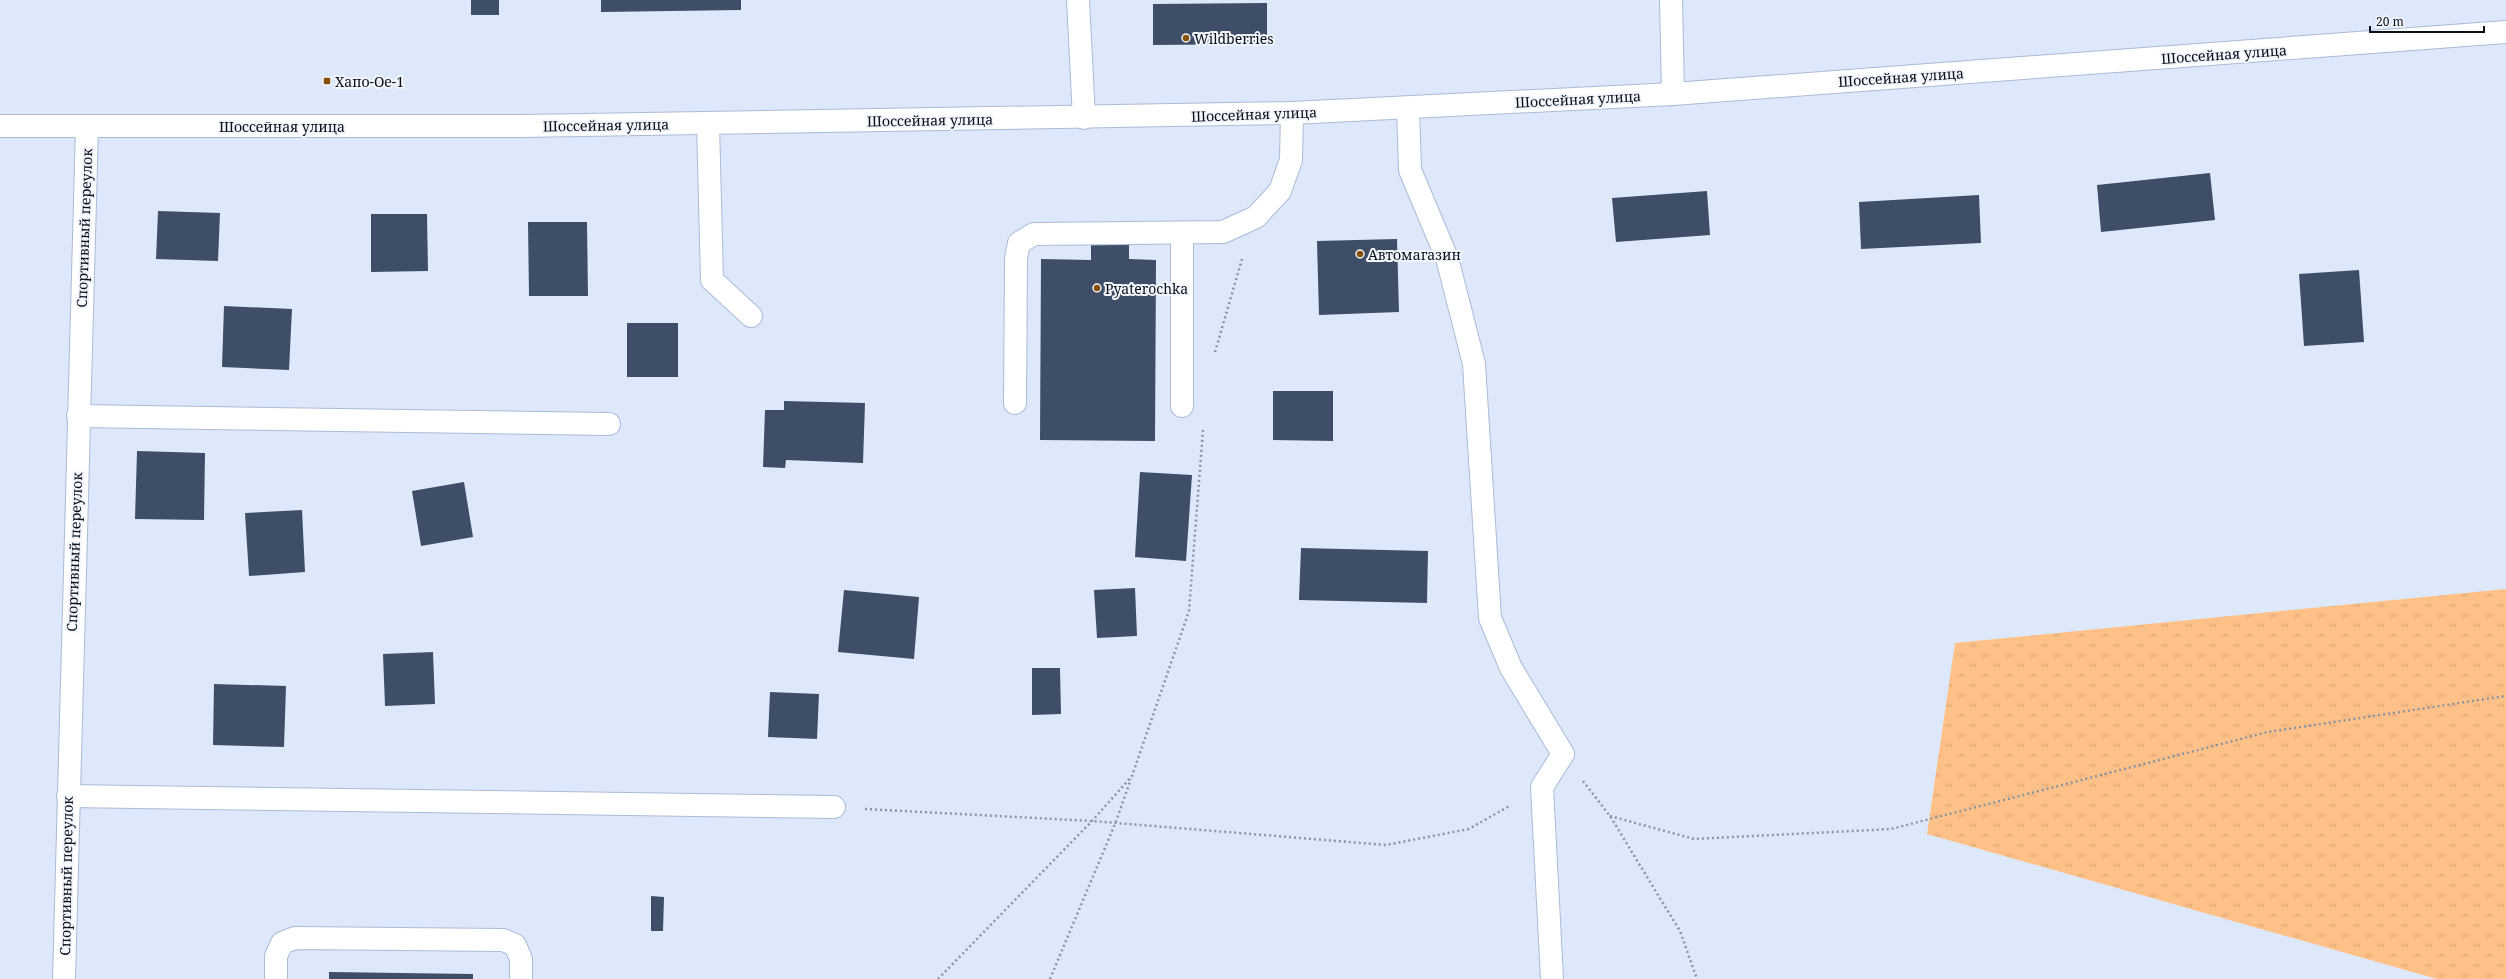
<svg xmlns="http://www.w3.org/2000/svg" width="2506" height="979" font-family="'Noto Serif',serif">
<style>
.grass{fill:url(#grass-tufts)}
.building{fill:#3f4e67}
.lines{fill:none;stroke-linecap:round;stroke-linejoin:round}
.minor-casing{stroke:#a8bbd7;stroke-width:24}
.path{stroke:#8b94a3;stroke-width:2.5;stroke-dasharray:2 3;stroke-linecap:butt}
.minor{stroke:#fff;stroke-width:22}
.poi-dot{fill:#884f03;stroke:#f2f6fc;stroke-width:1.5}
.labels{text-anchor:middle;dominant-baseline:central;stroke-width:4;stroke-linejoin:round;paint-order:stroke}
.poi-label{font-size:14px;fill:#090f18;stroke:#f2f6fc;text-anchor:start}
.street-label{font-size:14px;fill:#090f18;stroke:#f2f6fc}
</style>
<defs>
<pattern id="grass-tufts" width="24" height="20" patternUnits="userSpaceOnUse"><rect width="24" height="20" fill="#ffc188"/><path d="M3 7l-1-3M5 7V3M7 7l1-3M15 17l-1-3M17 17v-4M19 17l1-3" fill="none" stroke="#d9a575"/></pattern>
</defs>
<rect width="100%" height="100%" fill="#dde9fb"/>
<polygon class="grass" points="2506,589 2506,979 2437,979 1927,834 1955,643"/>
<g class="building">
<rect x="471" y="0" width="28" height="15"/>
<polygon points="601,0 741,0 741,10 601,12"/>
<polygon points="1267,3 1267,44 1153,45 1153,4"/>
<polygon points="2210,173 2215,220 2101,232 2097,185"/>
<polygon points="1707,191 1710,235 1616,242 1612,198"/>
<polygon points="1979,195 1981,243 1861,249 1859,202"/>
<polygon points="158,211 220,213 218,261 156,259"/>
<polygon points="371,214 427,214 428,271 371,272"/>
<polygon points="528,222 587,222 588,296 529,296"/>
<polygon points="1397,239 1399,312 1319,315 1317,241"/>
<polygon points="1091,245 1129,245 1129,259 1156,260 1155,441 1040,440 1041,259 1091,260"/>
<polygon points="2359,270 2364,342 2304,346 2299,274"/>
<polygon points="224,306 292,309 289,370 222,367"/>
<rect x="627" y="323" width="51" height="54"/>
<polygon points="1273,391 1333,391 1333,441 1273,440"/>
<polygon points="784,401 865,403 863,463 786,460 785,468 763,467 765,410 784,410"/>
<polygon points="137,451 205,453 204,520 135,519"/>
<polygon points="1140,472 1192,475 1186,561 1135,557"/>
<polygon points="464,482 473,537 421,546 412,491"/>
<polygon points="302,510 305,572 249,576 245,513"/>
<polygon points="1301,548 1428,551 1427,603 1299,600"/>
<polygon points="1135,588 1137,636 1097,638 1094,590"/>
<polygon points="844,590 919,597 914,659 838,652"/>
<polygon points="433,652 435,704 385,706 383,654"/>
<polygon points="1032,668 1060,668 1061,714 1032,715"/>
<polygon points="214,684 286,686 284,747 213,745"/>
<polygon points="770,692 819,694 817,739 768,737"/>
<polygon points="651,896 664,897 663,931 651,931"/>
<polygon points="329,972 473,974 473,979 329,979"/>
</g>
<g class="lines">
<g class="minor-casing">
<g id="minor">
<polyline points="1078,0 1084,118"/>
<polyline points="1671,0 1673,94"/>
<polyline points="1408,108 1410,170 1447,258 1474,364 1490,618 1511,668 1563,754 1542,787 1552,979"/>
<polyline points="708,123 712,280 751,316"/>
<polyline points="0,126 522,126 1292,113 1673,94 2506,32"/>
<polyline points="1015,403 1016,259 1019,243 1034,234 1223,232 1256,217 1280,191 1291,160 1292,113"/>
<polyline points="1182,406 1182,233"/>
<polyline points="78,416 609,424"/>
<polyline points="68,796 834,807"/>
<polyline points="64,979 87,126"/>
<polyline points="276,979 276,956 282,943 295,938 503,940 515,945 521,959 521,979"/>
</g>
</g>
<g class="path">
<polyline points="1215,352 1242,259"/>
<polyline points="1583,781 1610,816 1680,931 1697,979"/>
<polyline points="865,809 1092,821 1386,845 1469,829 1511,805"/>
<polyline points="1610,816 1694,839 1891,829 2268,732 2506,696"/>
<polyline points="938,979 1092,821 1132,776 1189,611 1203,430"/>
<polyline points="1050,979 1115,824 1131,779"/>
</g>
<use href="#minor" class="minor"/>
</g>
<g class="poi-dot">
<circle cx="1186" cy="38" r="4"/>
<rect x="323" y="77" width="8" height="8" rx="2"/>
<circle cx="1360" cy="254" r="4"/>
<circle cx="1097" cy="288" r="4"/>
</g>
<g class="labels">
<g class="poi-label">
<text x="1194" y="38">Wildberries</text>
<text x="335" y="81">Хапо-Ое-1</text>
<text x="1368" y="254">Автомагазин</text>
<text x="1105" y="288">Pyaterochka</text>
</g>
<g class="street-label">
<text transform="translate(2224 54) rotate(-4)">Шоссейная улица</text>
<text transform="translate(1901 77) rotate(-4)">Шоссейная улица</text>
<text transform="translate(1578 99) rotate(-3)">Шоссейная улица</text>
<text transform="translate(1254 114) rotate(-2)">Шоссейная улица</text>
<text transform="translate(930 120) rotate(-1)">Шоссейная улица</text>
<text transform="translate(606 125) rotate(-1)">Шоссейная улица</text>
<text x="282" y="126">Шоссейная улица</text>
<text transform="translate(84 228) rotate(-88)">Спортивный переулок</text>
<text transform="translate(74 552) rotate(-88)">Спортивный переулок</text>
<text transform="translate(66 876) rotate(-89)">Спортивный переулок</text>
</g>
</g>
<path d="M2370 26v6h114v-6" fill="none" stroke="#090f18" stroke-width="2"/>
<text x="2376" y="26" font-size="12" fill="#090f18" stroke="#f2f6fc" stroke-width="3" paint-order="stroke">20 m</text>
</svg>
